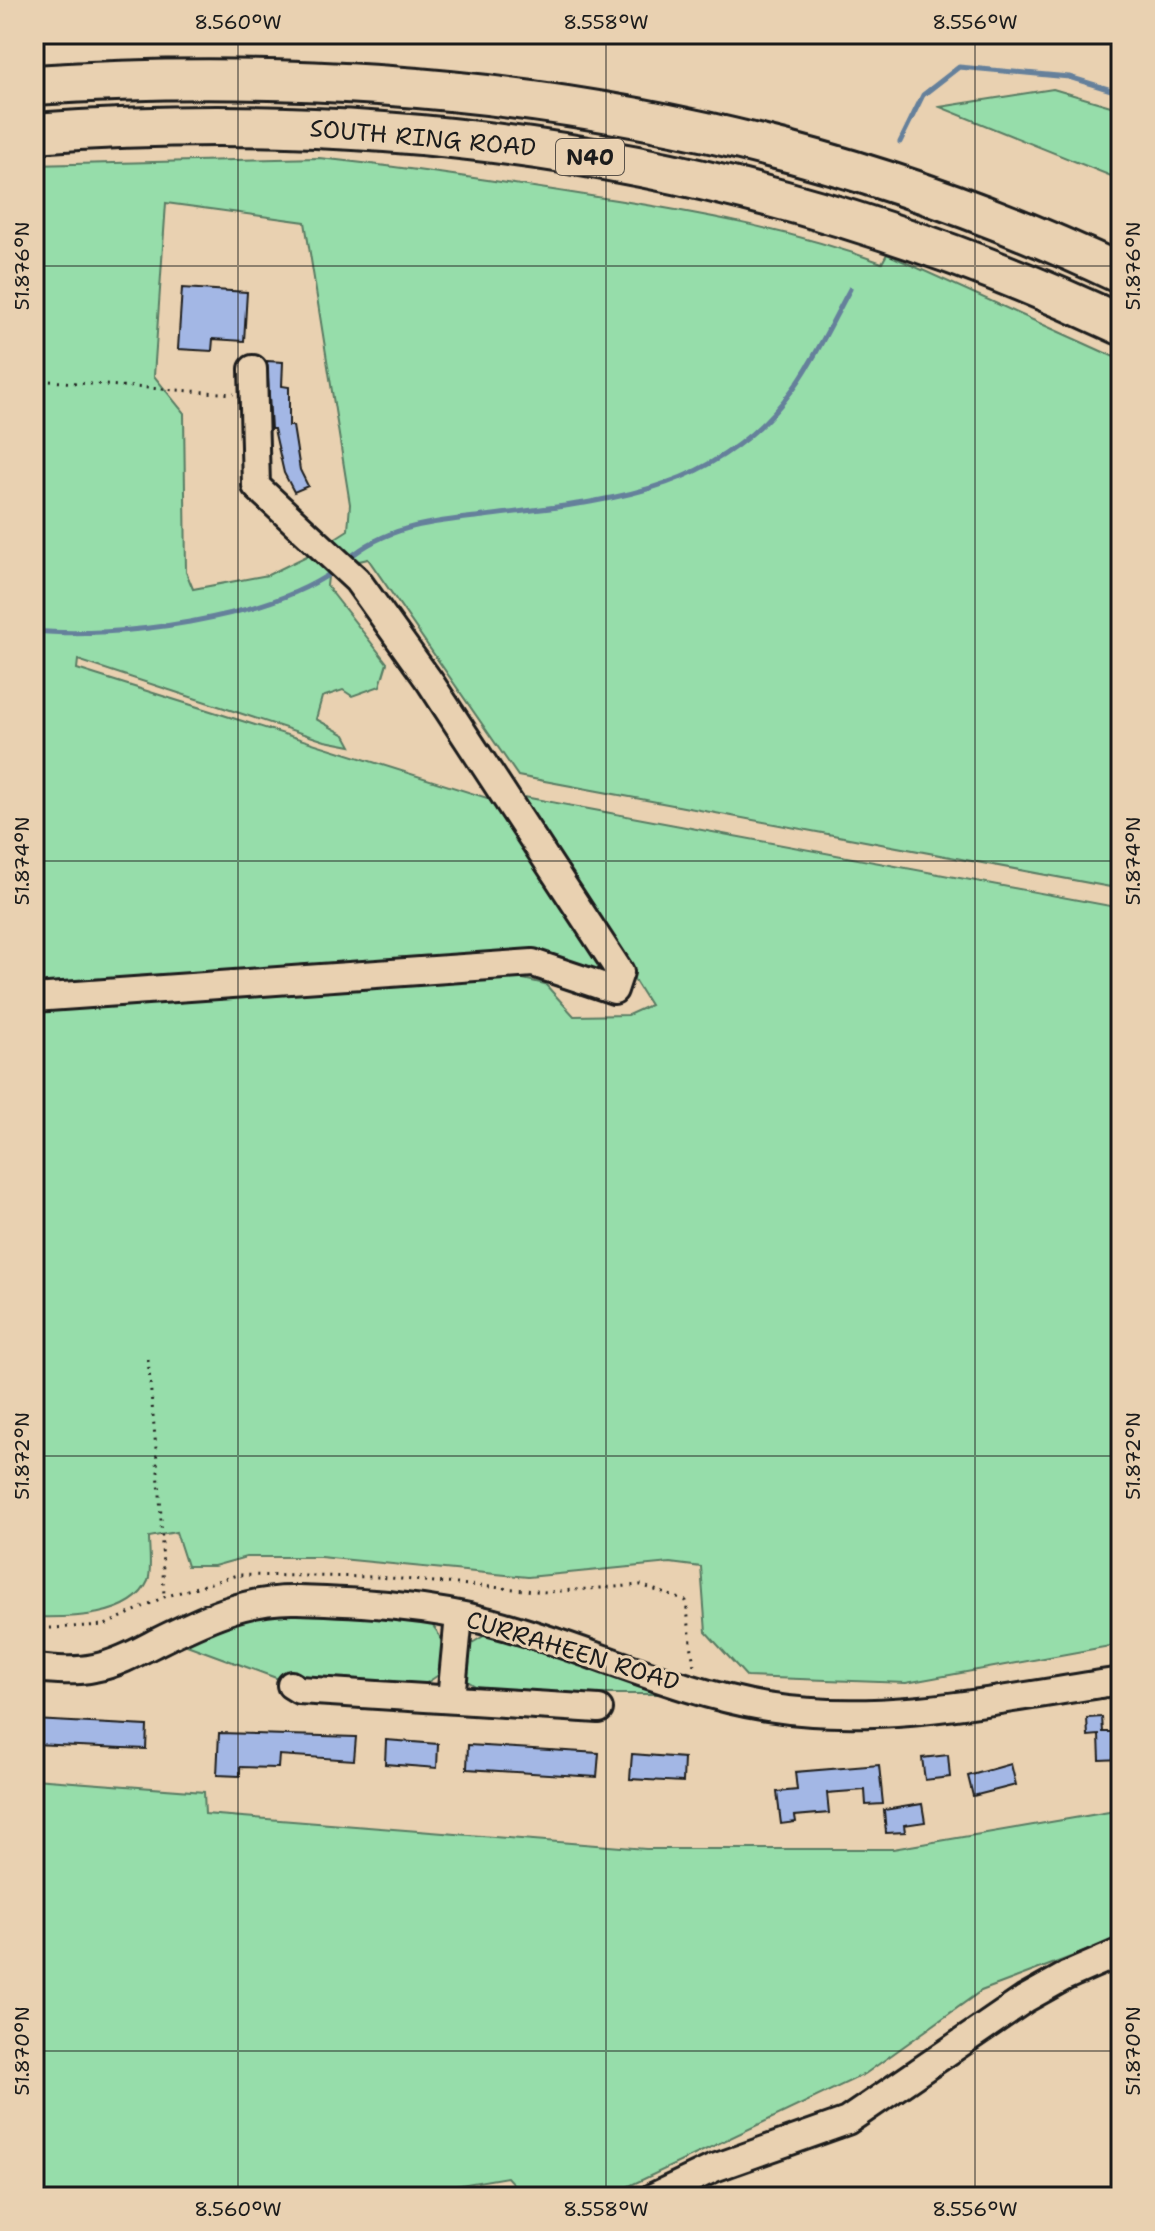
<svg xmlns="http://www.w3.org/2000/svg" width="1155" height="2231" font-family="'Shantell Sans',sans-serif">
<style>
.green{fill:#96ddaa;stroke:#597c63;stroke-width:2;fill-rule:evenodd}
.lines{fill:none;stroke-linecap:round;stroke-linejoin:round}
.stream{stroke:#65809b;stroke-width:5}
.building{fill:#a3b7e5;stroke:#1c1c1c;stroke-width:2}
.minor-casing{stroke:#1c1c1c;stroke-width:32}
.highway-casing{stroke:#1c1c1c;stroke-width:44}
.path{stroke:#1c1c1c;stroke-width:3;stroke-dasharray:2 6;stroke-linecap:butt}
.minor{stroke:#e9d1b1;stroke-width:26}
.highway{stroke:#e9d1b1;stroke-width:38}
.ticks{fill:none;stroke:#1c1c1c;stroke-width:2;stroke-opacity:0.45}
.labels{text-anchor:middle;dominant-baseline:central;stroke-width:6;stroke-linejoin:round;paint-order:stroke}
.shield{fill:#e9d1b1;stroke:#5a5249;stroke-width:2}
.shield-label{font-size:22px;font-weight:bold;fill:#1c1c1c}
.street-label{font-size:24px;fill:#1c1c1c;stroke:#e9d1b1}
.neatline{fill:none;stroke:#1c1c1c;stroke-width:3}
.ticks-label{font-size:20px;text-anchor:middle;fill:#1c1c1c}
</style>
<rect width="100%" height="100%" fill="#e9d1b1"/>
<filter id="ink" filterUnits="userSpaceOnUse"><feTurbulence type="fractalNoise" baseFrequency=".0125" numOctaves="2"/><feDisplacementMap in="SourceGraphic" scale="16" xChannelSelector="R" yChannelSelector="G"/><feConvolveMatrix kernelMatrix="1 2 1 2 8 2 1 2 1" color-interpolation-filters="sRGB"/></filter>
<g filter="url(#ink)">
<g class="green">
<polygon points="1053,89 1121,109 1121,180 940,107"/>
<path d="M 319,158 C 413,168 504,182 597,197 C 695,212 789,229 882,263 L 887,254 L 1121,360 L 1121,889 L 518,776 L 368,559 L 329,568 L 327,586 L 387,663 L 380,686 L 352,696 L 343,690 L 322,697 L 316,719 L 345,735 L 351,746 L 325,741 L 78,660 L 77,669 L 497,801 L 608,974 L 599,979 L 537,959 L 34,991 L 34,165 ZM 166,203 L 305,222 L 350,504 L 348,530 L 309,555 L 268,575 L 193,589 L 186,572 L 184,413 L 154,376 Z"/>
<path d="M 519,796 L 1121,908 L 1121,1644 L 906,1683 L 747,1677 L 706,1632 L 701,1567 L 670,1563 L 528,1577 L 320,1557 L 246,1557 L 214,1566 L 187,1566 L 176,1532 L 149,1537 C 149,1549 152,1570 148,1581 C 132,1618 68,1618 34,1617 L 34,1010 L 510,976 L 545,984 L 574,1016 L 628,1015 L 650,1005 Z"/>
<path d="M 281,1608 L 426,1619 C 446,1636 444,1651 440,1674 L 422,1686 L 311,1680 L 291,1670 L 279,1679 L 184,1644 L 192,1633 Z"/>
<polygon points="492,1631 681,1694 568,1694 477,1687 466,1680 467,1646"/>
<polygon points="34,1779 204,1792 205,1814 646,1849 893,1849 1121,1810 1121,1938 981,1991 865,2074 606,2197 525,2197 507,2177 391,2197 34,2197"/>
</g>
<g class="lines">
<g class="stream">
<polyline points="900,142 923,95 959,67 1069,77 1121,93"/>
<path d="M 348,559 C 388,525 434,522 484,516 C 604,501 715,496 793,389 C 815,359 832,322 850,289"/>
<path d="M 34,631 C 117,639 266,619 334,571"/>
</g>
</g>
<g class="building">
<polygon points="182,288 247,292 244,341 213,339 212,351 178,349"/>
<polygon points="267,361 283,362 282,386 289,387 289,426 293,426 300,470 308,486 294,492 284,473 274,429 271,429"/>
<polygon points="1102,1717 1103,1732 1121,1732 1121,1759 1100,1760 1099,1735 1088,1736 1087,1718"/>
<polygon points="34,1720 147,1726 146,1749 34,1744"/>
<polygon points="219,1733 356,1737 354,1760 279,1755 278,1768 240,1767 240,1776 217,1775"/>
<polygon points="386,1740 438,1744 437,1768 385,1764"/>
<polygon points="468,1745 599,1753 597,1777 467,1769"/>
<polygon points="632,1754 684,1758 683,1782 630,1779"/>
<polygon points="948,1755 950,1777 925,1780 922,1758"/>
<polygon points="1011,1764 1016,1785 973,1796 968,1776"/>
<polygon points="879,1765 883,1804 866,1805 865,1790 827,1793 829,1813 795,1816 796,1822 781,1824 777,1792 797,1790 795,1772"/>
<polygon points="922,1804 925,1822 904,1825 905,1832 886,1833 884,1810"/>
</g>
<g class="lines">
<g class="minor-casing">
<g id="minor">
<polyline points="34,998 533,963 614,990 620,972 430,682 357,580 256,486 253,369"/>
<path d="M 34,1668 C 54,1670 75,1672 94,1668 C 116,1664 136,1653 155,1643 C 201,1620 246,1598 298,1600 C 361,1602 428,1606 490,1622 C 583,1646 671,1691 767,1707 C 885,1726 1005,1698 1121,1681"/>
<polyline points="291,1685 299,1690 599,1709"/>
<polyline points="451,1699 459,1616"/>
<polyline points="653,2197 714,2168 847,2121 1025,1999 1066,1976 1121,1952"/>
</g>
</g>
<g class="highway-casing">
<g id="highway">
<path d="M 34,85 C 410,61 778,111 1121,274"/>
<path d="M 34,133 C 413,104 776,163 1121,325"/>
</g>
</g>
<g class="path">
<polyline points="34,380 234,394"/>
<polyline points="148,1359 160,1494 164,1597"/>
<polyline points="34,1629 105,1625 164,1597 237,1575 379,1577 547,1592 641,1585 686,1601 694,1667"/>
</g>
<use href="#minor" class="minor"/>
<use href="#highway" class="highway"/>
</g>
</g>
<path class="ticks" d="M 238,34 L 238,2197M 606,34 L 606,2197M 975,34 L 975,2197M 34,266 L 1121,266M 34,861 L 1121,861M 34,1456 L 1121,1456M 34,2051 L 1121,2051"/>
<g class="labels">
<rect class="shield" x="556" y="139" width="68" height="36" rx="6"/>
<g class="shield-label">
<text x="590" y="157">N40</text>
</g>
<g class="street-label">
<text transform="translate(423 138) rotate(5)">SOUTH RING ROAD</text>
<text transform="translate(573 1651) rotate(17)">CURRAHEEN ROAD</text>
</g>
</g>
<rect width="1155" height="2231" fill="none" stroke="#e9d1b1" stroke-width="88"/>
<rect x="44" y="44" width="1067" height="2143" class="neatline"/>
<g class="ticks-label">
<text x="238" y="29">8.560°W</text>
<text x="606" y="29">8.558°W</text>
<text x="975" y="29">8.556°W</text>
<text transform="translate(22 266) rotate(-90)" y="7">51.876°N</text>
<text transform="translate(1133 266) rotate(-90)" y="7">51.876°N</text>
<text transform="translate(22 861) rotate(-90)" y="7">51.874°N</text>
<text transform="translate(1133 861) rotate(-90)" y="7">51.874°N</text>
<text transform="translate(22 1456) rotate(-90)" y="7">51.872°N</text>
<text transform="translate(1133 1456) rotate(-90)" y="7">51.872°N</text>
<text transform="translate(22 2051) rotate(-90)" y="7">51.870°N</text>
<text transform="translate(1133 2051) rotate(-90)" y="7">51.870°N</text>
<text x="238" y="2216">8.560°W</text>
<text x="606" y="2216">8.558°W</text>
<text x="975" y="2216">8.556°W</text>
</g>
</svg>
